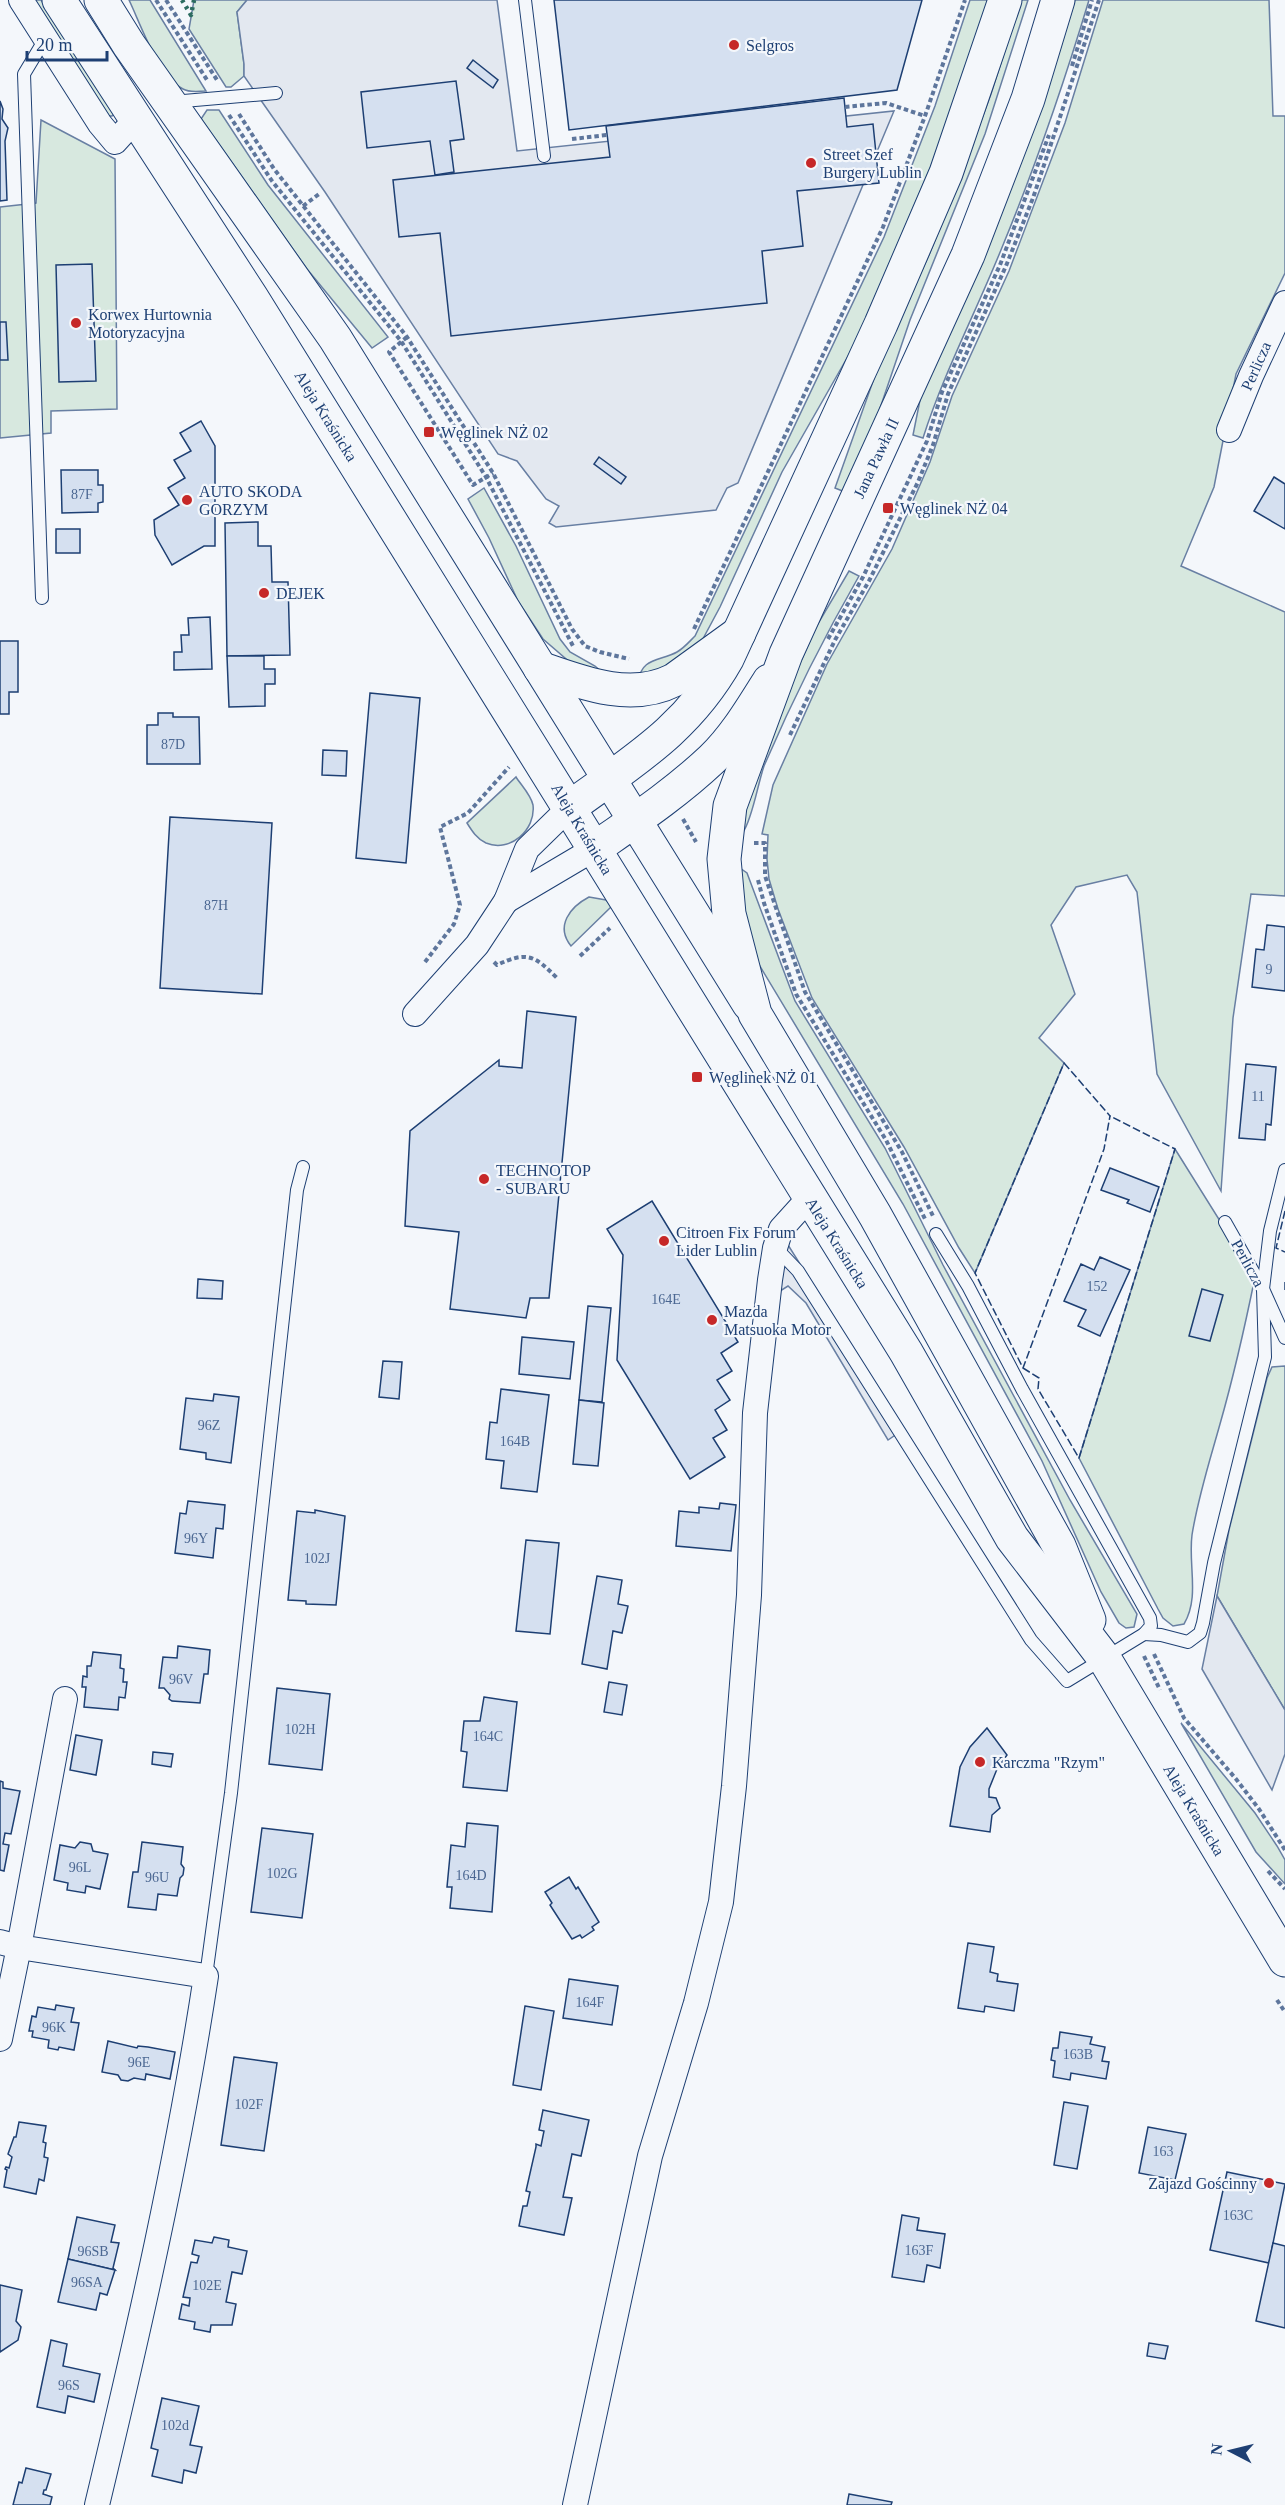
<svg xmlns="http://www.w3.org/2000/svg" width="1285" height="2505" font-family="'Times New Roman',serif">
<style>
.green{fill:#d7e8df;stroke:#687fa3;stroke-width:1.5}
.parking{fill:#e3e8f0;stroke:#687fa3;stroke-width:1.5}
.building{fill:#d5e0f0;stroke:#1d3f73;stroke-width:1.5}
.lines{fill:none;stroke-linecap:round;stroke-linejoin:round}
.service-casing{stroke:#1d3f73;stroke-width:14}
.minor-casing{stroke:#1d3f73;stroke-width:26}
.secondary-casing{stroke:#1d3f73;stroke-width:35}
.primary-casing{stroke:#1d3f73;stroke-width:35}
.path{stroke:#5e769c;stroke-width:4;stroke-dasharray:4.5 3;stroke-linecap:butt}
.service{stroke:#f4f7fb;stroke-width:12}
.minor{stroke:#f4f7fb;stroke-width:24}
.secondary{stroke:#f4f7fb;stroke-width:33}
.primary{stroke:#f4f7fb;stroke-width:33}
.hedge{stroke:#2c6c60;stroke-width:4.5;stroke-dasharray:3 4.5;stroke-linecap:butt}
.fence{stroke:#1d3f73;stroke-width:1.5;stroke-dasharray:8 3;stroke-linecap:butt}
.poi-dot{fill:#c62828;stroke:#f4f7fb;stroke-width:2}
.labels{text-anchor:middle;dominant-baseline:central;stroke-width:4.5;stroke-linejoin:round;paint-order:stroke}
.number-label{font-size:14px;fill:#4b6792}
.poi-label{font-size:16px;fill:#1d3f73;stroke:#f4f7fb;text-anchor:start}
.street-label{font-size:16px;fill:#1d3f73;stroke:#f4f7fb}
</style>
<rect width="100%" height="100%" fill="#f4f7fb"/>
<g class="green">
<polygon points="31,0 41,0 114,114 112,116 108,116"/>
<path d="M 129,0 L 150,0 L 206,91 C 199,91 190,93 183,89 C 158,76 141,25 129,0 Z"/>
<polygon points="194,0 247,0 237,12 244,64 244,76 231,87 226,87 189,29"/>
<path d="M 970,0 L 989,0 L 944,136 L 855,344 L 782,472 L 720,607 L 698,648 L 639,681 C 640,658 661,661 677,652 C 684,648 689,642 695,636 L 884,237 L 935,106 Z"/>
<polygon points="1021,0 1028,0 985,134 910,320 875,423 845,492 835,488 882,356 929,255 956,188 991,94"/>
<path d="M 1075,0 L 1089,0 C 1064,83 1036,165 1003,245 C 977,310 944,372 923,438 L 913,435 L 921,395 L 1056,62 Z"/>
<polygon points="1103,0 1269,0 1273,116 1285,116 1285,273 1236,374 1214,487 1181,566 1285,612 1285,896 1251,894 1233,1018 1221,1191 1157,1074 1137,892 1127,875 1076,887 1051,925 1075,994 1039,1038 1064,1063 975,1273 959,1248 904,1147 812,998 778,909 769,879 767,859 768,835 762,834 773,785 827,664 892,549 930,462 952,396 1009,271 1065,123"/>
<polygon points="207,110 219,110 268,185 388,337 372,348 307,269 201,119"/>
<polygon points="41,120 115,159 117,409 51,411 51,433 0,438 0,207 36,203"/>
<polygon points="484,488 516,546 560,639 570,652 595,666 603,673 572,664 543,639 518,601 489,538 468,499"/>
<path d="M 849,571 L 859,576 C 824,637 792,701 764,766 C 758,783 752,820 743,832 L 742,794 L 816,627 Z"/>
<path d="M 516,777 C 521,785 531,795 533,805 C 536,830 510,853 486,843 C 477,839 472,831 467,823 Z"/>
<polygon points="737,866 747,873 795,1001 885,1148 943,1265 1070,1500 1137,1614 1134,1627 1126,1628 1119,1623 1101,1592 1042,1461 903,1204 755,958 748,940"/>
<path d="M 589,897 L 606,900 L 612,906 L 571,946 C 555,926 570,907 589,897 Z"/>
<path d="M 1175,1149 L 1255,1277 C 1245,1326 1234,1375 1220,1424 C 1210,1460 1198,1497 1192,1535 C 1188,1565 1200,1597 1184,1624 L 1173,1626 L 1163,1618 L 1158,1609 L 1079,1458 Z"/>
<polygon points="1285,1366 1285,1710 1217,1596 1229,1530 1267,1378 1272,1367"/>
<polygon points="1181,1723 1255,1813 1277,1846 1285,1860 1285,1884 1256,1852"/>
</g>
<g class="parking">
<polygon points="247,0 497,0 517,151 894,111 738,483 727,488 716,510 556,527 549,523 559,506 546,499 517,461 498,454 325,192 244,76 244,64 237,12"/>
<polygon points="783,1237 904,1429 888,1440 806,1303 788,1286 777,1293"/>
<polygon points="1217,1596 1285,1710 1285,1754 1272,1790 1202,1669"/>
</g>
<g class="building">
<polygon points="554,0 922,0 897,90 569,130"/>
<polygon points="473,60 498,80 493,88 467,68"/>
<polygon points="456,81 464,139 450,141 454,172 435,175 430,141 367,148 361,92"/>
<polygon points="844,98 847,127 873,124 879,183 797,191 803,246 762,251 767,303 451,336 440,233 399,237 393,180 610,157 606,126"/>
<polygon points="0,101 3,109 2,119 8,128 5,141 7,200 0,201"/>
<polygon points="92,264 96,381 59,382 56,265"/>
<polygon points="0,322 6,322 8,360 0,360"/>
<polygon points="201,421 215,446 215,546 204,546 172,565 155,535 154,520 179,505 168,488 185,478 174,460 191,451 180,433"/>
<polygon points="599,457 626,477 621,484 594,464"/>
<polygon points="61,470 98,470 98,485 103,485 103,502 98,503 98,512 62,513"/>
<polygon points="1274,477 1285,484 1285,529 1254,511"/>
<polygon points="258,522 258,546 271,546 272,582 288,582 290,655 227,656 225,523"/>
<rect x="56" y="529" width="24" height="24"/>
<polygon points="210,617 212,669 174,670 174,652 182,652 181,635 189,635 188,618"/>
<polygon points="0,641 18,641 18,692 9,692 9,714 0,714"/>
<polygon points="227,656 264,656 264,669 275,669 275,684 265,684 265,706 229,707"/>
<polygon points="370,693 420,698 406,863 356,858"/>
<polygon points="158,713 173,713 173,717 199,717 200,764 147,764 147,725 158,725"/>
<polygon points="323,750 347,751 346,776 322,775"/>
<polygon points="170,817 272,823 262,994 160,988"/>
<polygon points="1267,925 1285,927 1285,991 1252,987 1256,949 1264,950"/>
<polygon points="527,1011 576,1017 549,1298 530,1298 526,1318 450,1309 459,1232 405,1226 410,1131 499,1060 499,1066 522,1068"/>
<polygon points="1246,1064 1276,1067 1271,1125 1266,1124 1265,1140 1239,1138"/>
<polygon points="1110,1168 1159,1187 1150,1212 1127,1203 1129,1200 1101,1190"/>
<polygon points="652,1201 738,1342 721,1353 732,1371 717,1380 730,1400 715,1410 727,1430 713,1438 725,1457 690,1479 617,1360 623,1255 607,1229"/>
<polygon points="1100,1257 1130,1270 1100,1336 1078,1326 1086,1310 1064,1301 1081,1264 1094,1270"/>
<polygon points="198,1279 223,1281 222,1299 197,1298"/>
<polygon points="1202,1289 1223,1295 1210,1341 1189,1336"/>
<polygon points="588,1306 611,1308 602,1402 579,1400"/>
<polygon points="522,1337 574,1342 570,1379 519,1374"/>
<polygon points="383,1361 402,1362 399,1399 379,1397"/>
<polygon points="501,1389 549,1395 537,1492 501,1488 504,1461 486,1459 490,1422 497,1423"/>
<polygon points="214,1394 239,1397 231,1463 206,1459 206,1453 180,1449 186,1398 213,1401"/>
<polygon points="579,1400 604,1403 598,1466 573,1464"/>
<polygon points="188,1501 225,1505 223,1529 216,1528 213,1558 175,1553 180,1513 186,1514"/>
<polygon points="720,1503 736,1505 731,1551 676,1546 679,1511 699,1513 699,1507 719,1509"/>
<polygon points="315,1510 345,1516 336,1605 306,1604 306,1601 288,1600 297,1511 315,1513"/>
<polygon points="526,1540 559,1543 550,1634 516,1631"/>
<polygon points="597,1576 622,1580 618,1604 628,1606 622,1633 613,1631 607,1669 582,1664"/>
<polygon points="178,1646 210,1650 208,1674 204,1674 200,1703 172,1701 169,1699 170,1695 164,1688 159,1688 163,1657 177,1658"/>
<polygon points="93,1652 121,1655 120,1668 124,1669 123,1682 127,1682 125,1698 119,1697 118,1710 84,1707 86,1687 82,1687 83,1676 87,1677 87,1666 91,1666"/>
<polygon points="609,1682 627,1685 622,1715 604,1712"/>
<polygon points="277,1688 330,1694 322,1770 269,1764"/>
<polygon points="484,1697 517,1702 507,1791 463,1787 467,1752 461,1751 464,1721 480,1721"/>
<polygon points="987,1728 1007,1755 997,1769 989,1789 989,1797 996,1798 1000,1808 992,1815 990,1832 950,1826 960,1767 970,1747"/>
<polygon points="76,1735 102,1740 96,1775 70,1770"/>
<polygon points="153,1752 173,1754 171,1767 152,1764"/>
<polygon points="0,1781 3,1782 3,1788 20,1791 11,1834 5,1833 3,1844 9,1845 4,1871 0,1870"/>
<polygon points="467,1823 498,1826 492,1912 450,1908 452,1887 447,1887 451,1845 465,1847"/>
<polygon points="262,1828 313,1834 302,1918 251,1912"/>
<polygon points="80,1842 91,1844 93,1851 108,1854 100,1889 86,1886 85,1893 67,1890 68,1883 54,1880 60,1845 75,1848"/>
<polygon points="142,1842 183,1847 181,1864 184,1868 183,1875 180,1878 177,1896 158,1894 156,1910 128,1907 133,1872 138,1872"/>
<polygon points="569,1877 576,1889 578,1887 599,1922 592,1927 594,1930 582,1938 580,1935 572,1939 550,1905 552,1903 545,1892"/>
<polygon points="968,1943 994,1947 990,1972 998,1974 997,1981 1018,1984 1014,2011 985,2006 984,2012 958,2008"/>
<polygon points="569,1979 618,1986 612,2025 563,2018"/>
<polygon points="56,2005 74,2008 71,2022 79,2023 74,2050 59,2047 58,2050 48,2048 49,2040 32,2037 33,2031 29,2031 32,2016 36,2017 38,2007 55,2010"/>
<polygon points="525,2006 554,2011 541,2090 513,2085"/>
<polygon points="1060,2032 1092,2037 1090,2044 1105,2047 1102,2061 1109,2062 1106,2079 1071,2073 1070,2080 1053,2077 1055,2061 1051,2060 1053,2048 1058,2048"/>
<polygon points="108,2041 137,2048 138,2046 148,2047 175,2052 170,2079 146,2074 145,2080 134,2078 128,2081 121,2080 118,2075 102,2072"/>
<polygon points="234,2057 277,2063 264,2151 221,2145"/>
<polygon points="1064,2102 1088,2106 1077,2169 1054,2165"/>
<polygon points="543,2110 589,2120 581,2156 572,2154 563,2197 572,2198 564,2235 519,2226 523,2206 527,2206 530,2192 526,2191 536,2147 536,2144 541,2146 544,2131 539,2130"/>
<polygon points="19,2122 46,2126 43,2142 46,2143 44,2157 48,2158 44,2181 39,2179 36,2194 4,2187 7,2170 5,2169 6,2167 9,2168 12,2157 8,2154 14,2137 16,2137"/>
<polygon points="1148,2127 1186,2134 1175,2180 1139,2173"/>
<polygon points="1227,2172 1285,2184 1269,2263 1210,2250"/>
<polygon points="902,2215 919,2218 917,2230 945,2234 940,2268 927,2265 924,2282 892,2277"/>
<polygon points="77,2217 115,2225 111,2242 119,2243 113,2268 115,2270 68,2259"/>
<polygon points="214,2237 229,2240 228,2247 247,2251 242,2274 232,2272 226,2302 236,2304 232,2325 211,2325 210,2332 194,2329 195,2322 179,2319 182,2304 189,2306 190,2298 183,2297 191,2262 197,2263 199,2256 192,2254 195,2240 212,2243"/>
<polygon points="1273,2243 1285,2246 1285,2328 1256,2321"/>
<polygon points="68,2259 115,2270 107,2295 100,2293 96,2310 58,2302"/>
<polygon points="0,2285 22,2290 16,2321 21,2327 18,2340 0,2352"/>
<polygon points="51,2340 67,2344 63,2366 100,2374 94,2402 68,2396 65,2413 37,2407"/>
<polygon points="1149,2343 1168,2346 1165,2359 1147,2356"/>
<polygon points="162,2398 199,2406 190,2445 202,2447 196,2473 184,2470 182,2483 152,2476 158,2450 151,2448"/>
<polygon points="26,2468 51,2474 46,2490 44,2490 43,2494 52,2497 50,2505 13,2505 19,2482 22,2483"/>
<polygon points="849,2494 892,2502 891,2505 847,2505"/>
</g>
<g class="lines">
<g class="service-casing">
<g id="service">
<polyline points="525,0 544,156"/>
<polyline points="172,102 276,93"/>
<polyline points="42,598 24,74 45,39"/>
<polyline points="1225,1222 1263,1289 1285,1338"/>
<polyline points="776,1248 798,1271 1031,1640 1067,1681 1144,1634 1151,1626 1150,1618 1022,1389 968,1286 936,1234"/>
<polyline points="1144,1634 1161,1635 1188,1642 1200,1633 1203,1623 1214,1563 1265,1357 1263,1289 1270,1231 1285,1170"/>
<polyline points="206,1976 231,1793 297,1190 303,1167"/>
</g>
</g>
<g class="minor-casing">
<g id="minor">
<polyline points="21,0 100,124 115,142 135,120"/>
<polyline points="1229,430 1251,376 1285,303"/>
<polyline points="506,901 594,849"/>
<polyline points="415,1014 477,945 506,901 527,849 569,808"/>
<path d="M 0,1942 L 19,1947 L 206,1976 C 179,2154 139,2330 97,2505"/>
<polyline points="0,2039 19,1947 65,1699"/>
<polyline points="575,2505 650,2156 696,2003 721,1902 734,1786 749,1595 755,1413 770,1280 775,1248 781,1229 809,1198"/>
</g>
</g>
<g class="secondary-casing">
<g id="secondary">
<polyline points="59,0 252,298 569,808"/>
<polyline points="101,0 129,45 335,338 749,1004"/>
<path d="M 540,668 C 583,683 631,702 674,680 L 739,633"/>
<path d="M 594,849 C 634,821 676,793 712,759 C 735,737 752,708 769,681"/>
</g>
</g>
<g class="primary-casing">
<g id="primary">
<path d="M 1005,0 L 946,173 L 881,324 L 727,659 C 687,730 633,761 569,808 L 906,1352 L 1012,1538 L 1104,1658 L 1285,1960"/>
<polyline points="1058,0 1028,99 968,255 786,654 730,806 724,859 729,914 755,1014 875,1215 1059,1546 1089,1620"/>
</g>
</g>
<g class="path">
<polyline points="156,0 207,80"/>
<polyline points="166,0 217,80"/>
<polyline points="1072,66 1092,0"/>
<polyline points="845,107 886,103 925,116"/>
<polyline points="239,114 274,169 407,337 493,473 572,629 585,646 600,652 629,659"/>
<polyline points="229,115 272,181 401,341 486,477 574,648"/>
<polyline points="572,139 607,135"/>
<polyline points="303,206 319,194"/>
<polyline points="407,337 389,352 473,485 493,473"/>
<polyline points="694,629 883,227 925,116 965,0"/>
<polyline points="828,639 863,577 927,441 942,392 1000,265 1049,135"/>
<polyline points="790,735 835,640 869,581 918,482 933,445 948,394 1006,266 1033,198 1099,0"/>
<polyline points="683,819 696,842"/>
<polyline points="754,843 765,843 765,876 805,992 902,1152 933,1216"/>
<polyline points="758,880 764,903 796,994 886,1140 925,1219"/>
<polyline points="580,956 610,928"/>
<polyline points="425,962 454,924 460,905 440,827 468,813 509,767"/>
<path d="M 494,962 L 497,965 C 527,951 534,955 557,978"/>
<polyline points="1154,1654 1184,1718 1236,1779 1259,1809 1285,1850"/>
<polyline points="1144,1656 1160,1690"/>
<polyline points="1268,1871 1285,1889"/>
<polyline points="1277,2000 1285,2012"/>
</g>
<use href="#service" class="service"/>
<use href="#minor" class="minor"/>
<use href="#secondary" class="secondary"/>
<use href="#primary" class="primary"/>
<polyline class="hedge" points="182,0 191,15 194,0"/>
<g class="fence">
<polygon points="1064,1063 1110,1116 1104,1149 1023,1368 975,1273"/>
<polyline points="1285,1211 1276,1248 1285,1252"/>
<polyline points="1285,1282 1285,1290"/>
<polyline points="1023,1368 1039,1378 1038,1389 1079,1458 1175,1149 1110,1116"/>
</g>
</g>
<g class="poi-dot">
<circle cx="734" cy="45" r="6"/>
<circle cx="811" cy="163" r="6"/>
<circle cx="76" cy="323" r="6"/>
<rect x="423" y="426" width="12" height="12" rx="3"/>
<circle cx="187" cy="500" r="6"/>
<rect x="882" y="502" width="12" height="12" rx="3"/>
<circle cx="264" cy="593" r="6"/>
<rect x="691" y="1071" width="12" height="12" rx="3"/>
<circle cx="484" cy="1179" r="6"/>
<circle cx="664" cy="1241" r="6"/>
<circle cx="712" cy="1320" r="6"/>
<circle cx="980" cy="1762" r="6"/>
<circle cx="1269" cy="2183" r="6"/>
</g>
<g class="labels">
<g class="number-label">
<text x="82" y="494">87F</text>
<text x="173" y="744">87D</text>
<text x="216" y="905">87H</text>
<text x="1269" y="969">9</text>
<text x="1258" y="1096">11</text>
<text x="1097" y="1286">152</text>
<text x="666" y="1299">164E</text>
<text x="209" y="1425">96Z</text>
<text x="515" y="1441">164B</text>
<text x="196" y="1538">96Y</text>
<text x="317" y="1558">102J</text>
<text x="181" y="1679">96V</text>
<text x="300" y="1729">102H</text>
<text x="488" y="1736">164C</text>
<text x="80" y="1867">96L</text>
<text x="282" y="1873">102G</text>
<text x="471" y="1875">164D</text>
<text x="157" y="1877">96U</text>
<text x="590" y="2002">164F</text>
<text x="54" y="2027">96K</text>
<text x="1078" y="2054">163B</text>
<text x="139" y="2062">96E</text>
<text x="249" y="2104">102F</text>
<text x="1163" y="2151">163</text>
<text x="1238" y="2215">163C</text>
<text x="919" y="2250">163F</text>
<text x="93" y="2251">96SB</text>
<text x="87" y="2282">96SA</text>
<text x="207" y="2285">102E</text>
<text x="69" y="2385">96S</text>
<text x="175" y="2425">102d</text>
</g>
<g class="poi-label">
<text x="746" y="45">Selgros</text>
<text x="823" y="154">Street Szef<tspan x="823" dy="18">Burgery Lublin</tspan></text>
<text x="88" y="314">Korwex Hurtownia<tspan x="88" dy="18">Motoryzacyjna</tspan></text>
<text x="441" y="432">Węglinek NŻ 02</text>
<text x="199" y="491">AUTO SKODA<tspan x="199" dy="18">GORZYM</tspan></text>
<text x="900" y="508">Węglinek NŻ 04</text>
<text x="276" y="593">DEJEK</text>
<text x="709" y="1077">Węglinek NŻ 01</text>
<text x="496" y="1170">TECHNOTOP<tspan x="496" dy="18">- SUBARU</tspan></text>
<text x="676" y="1232">Citroen Fix Forum<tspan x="676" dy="18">Lider Lublin</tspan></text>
<text x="724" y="1311">Mazda<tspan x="724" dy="18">Matsuoka Motor</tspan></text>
<text x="992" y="1762">Karczma "Rzym"</text>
<text x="1257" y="2183" text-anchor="end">Zajazd Gościnny</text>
</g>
<g class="street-label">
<text transform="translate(1256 366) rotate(-66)">Perlicza</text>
<text transform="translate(326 416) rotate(58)">Aleja Kraśnicka</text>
<text transform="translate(876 458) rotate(-65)">Jana Pawła II</text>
<text transform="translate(582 829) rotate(59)">Aleja Kraśnicka</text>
<text transform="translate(837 1243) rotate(58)">Aleja Kraśnicka</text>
<text transform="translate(1248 1263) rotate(61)">Perlicza</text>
<text transform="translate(1194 1810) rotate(59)">Aleja Kraśnicka</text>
</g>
</g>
<g transform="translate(1231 2451) rotate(277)" stroke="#f4f7fb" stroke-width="4.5" paint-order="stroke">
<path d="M0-4.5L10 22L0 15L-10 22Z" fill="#1d3f73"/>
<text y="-9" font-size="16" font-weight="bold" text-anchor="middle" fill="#1d3f73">N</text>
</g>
<path d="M27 51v9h80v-9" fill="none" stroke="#1d3f73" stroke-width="3"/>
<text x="36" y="51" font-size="18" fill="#1d3f73" stroke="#f4f7fb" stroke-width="4.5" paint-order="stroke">20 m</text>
</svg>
